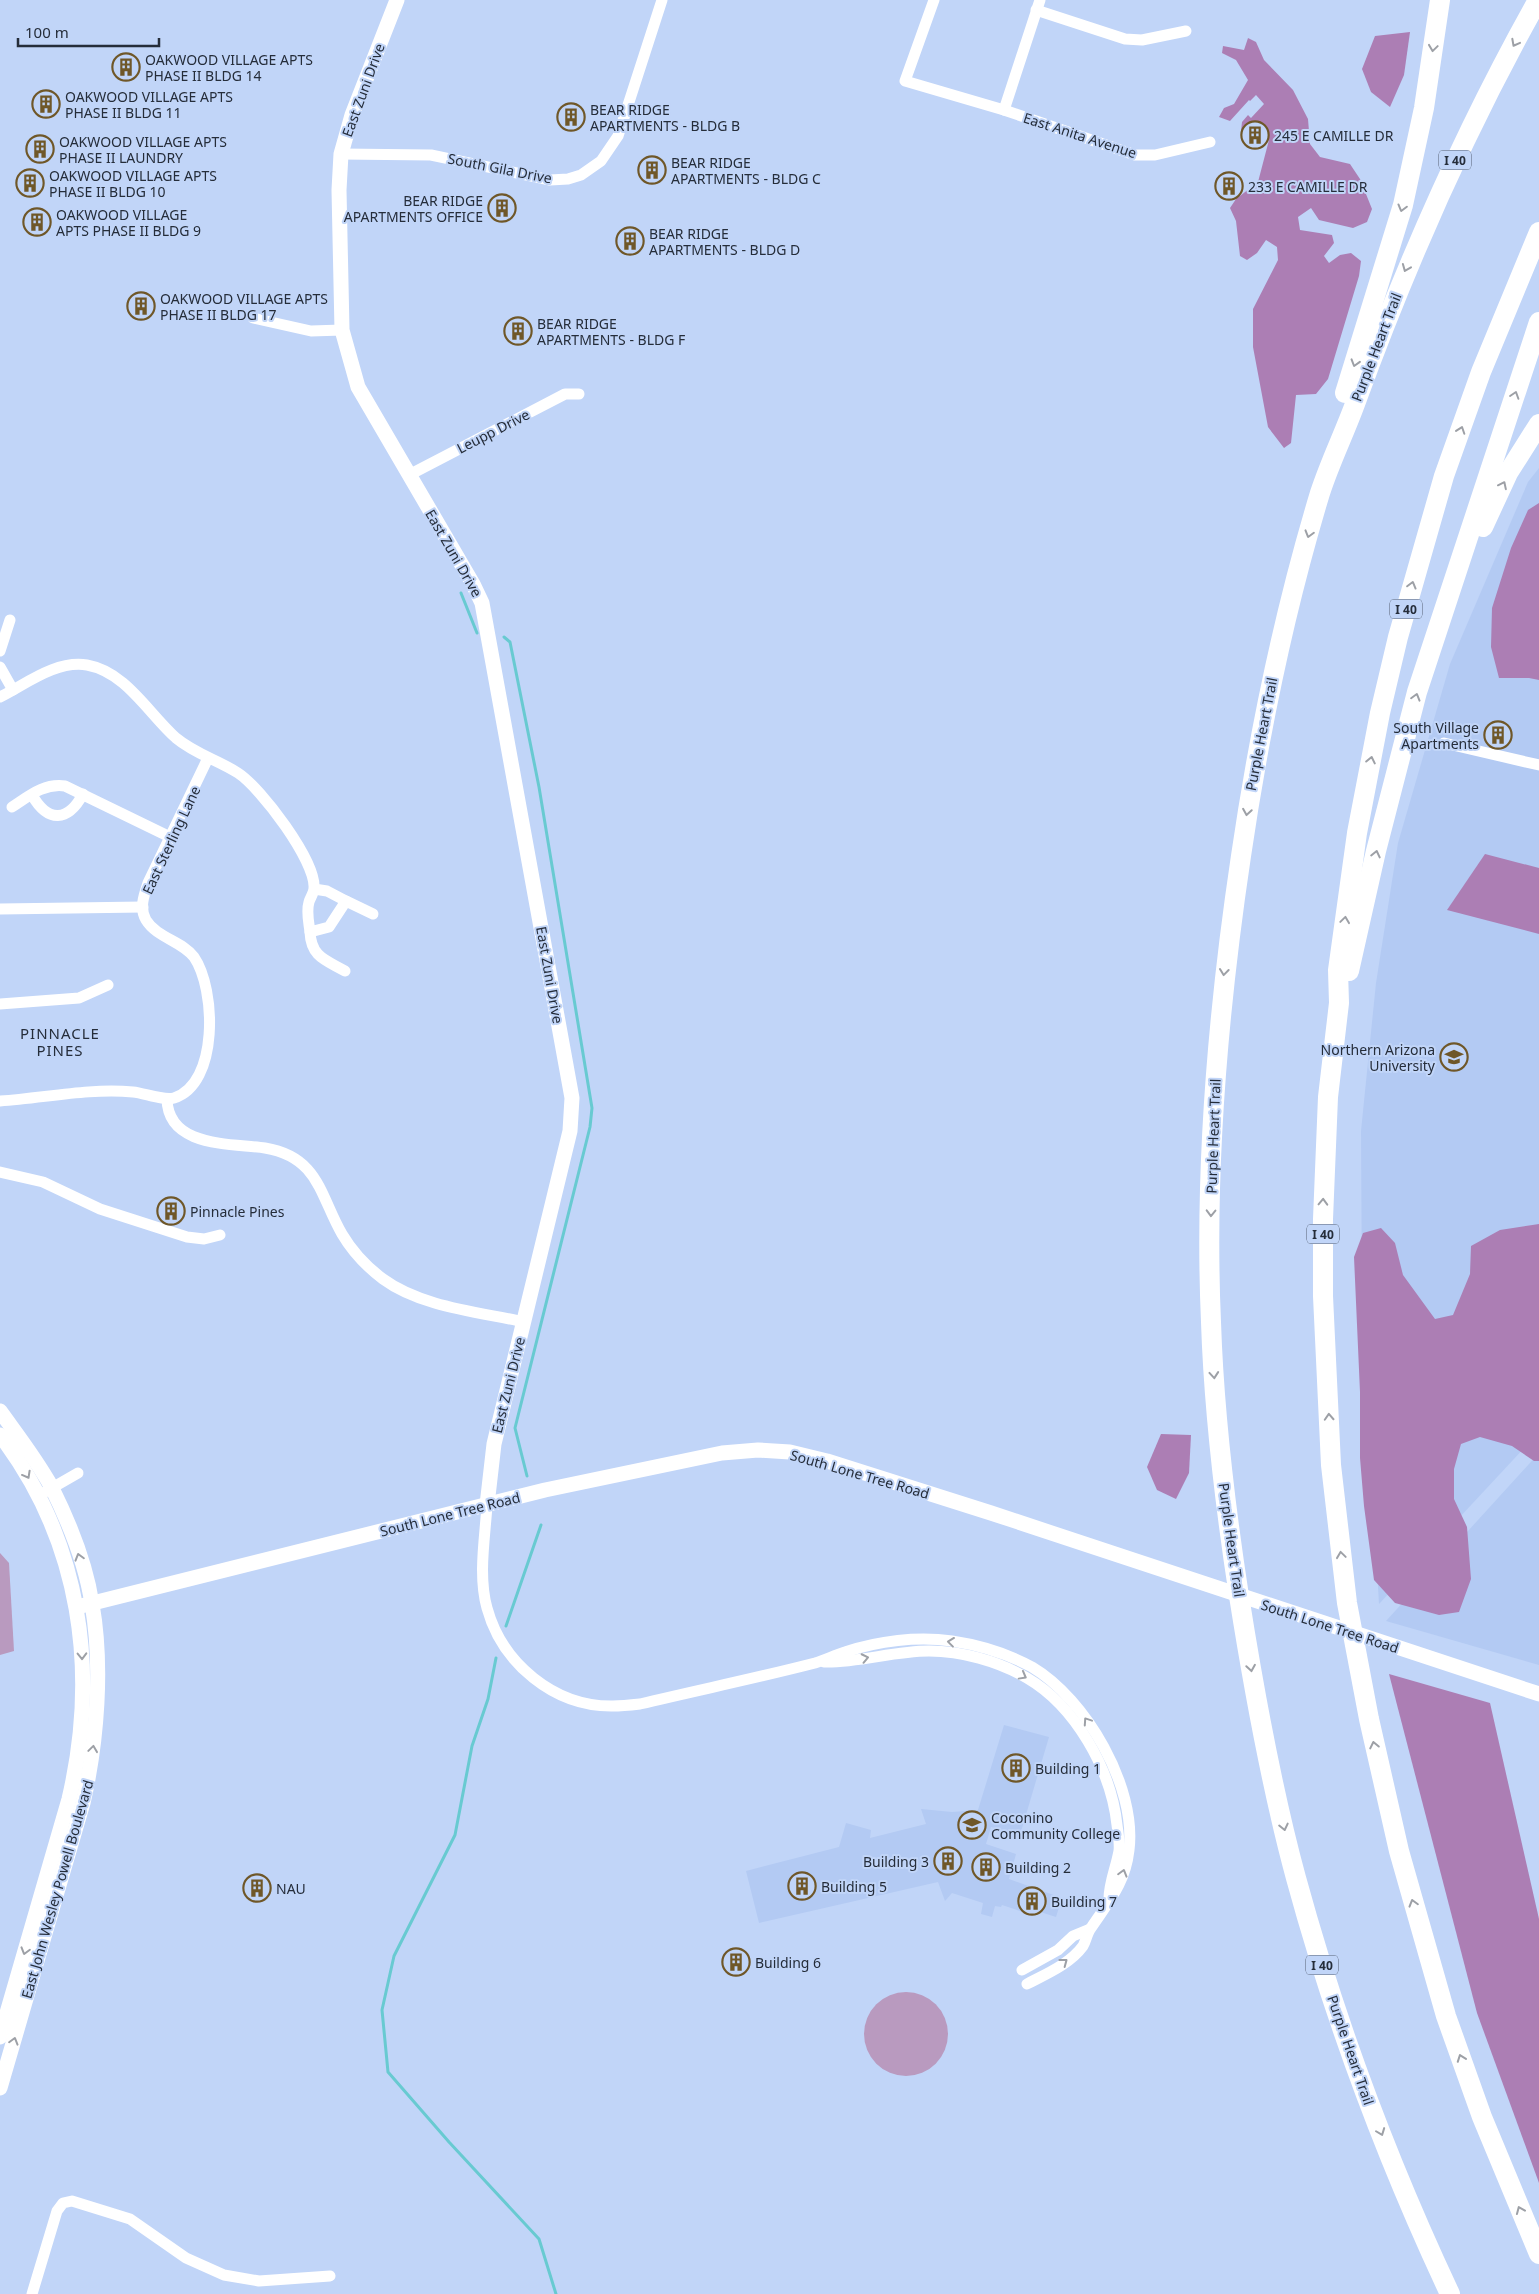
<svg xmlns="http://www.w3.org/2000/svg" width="1539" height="2294" font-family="'Noto Sans',sans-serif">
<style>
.built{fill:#b3caf3}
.green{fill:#b99abf}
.forest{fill:#ac7eb4}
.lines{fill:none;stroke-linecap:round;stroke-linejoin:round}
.stream{stroke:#68cad1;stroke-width:3}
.street{stroke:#fff;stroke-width:11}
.secondary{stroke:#fff;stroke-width:15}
.highway{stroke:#fff;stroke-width:20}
.oneway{stroke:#9da0a6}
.labels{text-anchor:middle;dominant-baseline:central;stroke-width:4;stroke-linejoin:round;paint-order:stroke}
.shield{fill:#c1d5f8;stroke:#545f73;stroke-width:1}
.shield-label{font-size:12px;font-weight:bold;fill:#252d3a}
.poi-label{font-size:14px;fill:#252d3a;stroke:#c1d5f8;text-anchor:start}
.street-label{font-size:14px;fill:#252d3a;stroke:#c1d5f8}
.neighbourhood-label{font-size:15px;letter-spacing:1px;fill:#252d3a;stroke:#c1d5f8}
</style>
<rect width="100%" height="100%" fill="#c1d5f8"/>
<g class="built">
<polygon points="1539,468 1539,1432 1379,1604 1362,1304 1361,1131 1376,983 1398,843 1450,664 1528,482"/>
<polygon points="1539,1453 1539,1665 1386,1621"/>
<polygon points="1004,1725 1049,1737 1020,1835 991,1827 986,1844 1016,1854 1009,1879 1062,1898 1056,1917 1028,1908 1026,1913 1002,1905 1001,1907 995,1906 992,1917 981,1914 983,1903 952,1893 945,1901 938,1882 759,1923 746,1871 839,1847 846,1823 871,1830 870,1838 926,1824 921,1809 952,1812 978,1810"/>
</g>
<g class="green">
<polygon points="0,1553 9,1563 14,1651 0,1655"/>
<circle cx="906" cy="2034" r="42"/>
</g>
<g class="forest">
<polygon points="1410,32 1404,75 1390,107 1371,92 1362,69 1375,36"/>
<polygon points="1248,38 1256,42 1264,60 1293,90 1308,119 1310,144 1320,157 1350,164 1360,179 1372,209 1367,222 1353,228 1319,220 1311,208 1298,217 1300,230 1332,235 1334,243 1324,256 1329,263 1340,255 1351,253 1361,261 1359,276 1328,379 1316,394 1296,395 1291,443 1284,448 1268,427 1253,347 1253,309 1278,260 1277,247 1266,240 1257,253 1247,260 1240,256 1236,221 1230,208 1236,199 1258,182 1269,140 1267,126 1241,131 1242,122 1248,115 1251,118 1264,104 1256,95 1250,101 1249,100 1230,121 1219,117 1224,108 1234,104 1248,80 1236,60 1222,53 1223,46 1244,50"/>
<polygon points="1539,503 1539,680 1529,678 1499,678 1491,647 1492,608 1511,548 1528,510"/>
<polygon points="1485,854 1539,868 1539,934 1447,910"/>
<polygon points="1539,1224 1539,1461 1534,1461 1512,1446 1480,1437 1461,1444 1454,1469 1454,1499 1467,1527 1471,1579 1459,1612 1439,1615 1395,1603 1374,1580 1364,1506 1360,1458 1360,1392 1354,1257 1363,1233 1381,1228 1395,1243 1403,1275 1435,1319 1453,1315 1470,1274 1471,1246 1500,1230"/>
<polygon points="1161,1434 1191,1435 1189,1473 1176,1499 1157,1490 1147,1467"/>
<polygon points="1389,1674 1490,1703 1539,1919 1539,2183 1477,2013"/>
</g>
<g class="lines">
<g class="stream">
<polyline points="461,593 477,633"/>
<polyline points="504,637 510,642 539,787 592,1108 590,1127 515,1428 527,1476"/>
<polyline points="506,1626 541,1525"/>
<polyline points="496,1658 488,1699 472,1746 455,1835 394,1956 382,2010 388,2072 449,2142 539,2239 556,2294"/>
</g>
<g class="street">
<polyline points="934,0 905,81 1004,110 1135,155 1155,155 1210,142"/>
<polyline points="1036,10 1125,39 1142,40 1186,31"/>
<polyline points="1004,110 1040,0"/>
<polyline points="341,154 431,155 550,180 568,179 581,175 601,161 618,136 662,0"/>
<polyline points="253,318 311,331 342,330"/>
<polyline points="409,475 565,394 579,394"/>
<polyline points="0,651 10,620"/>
<polyline points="0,667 13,690"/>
<path d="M 0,697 C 26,684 56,660 87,665 C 126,672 148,713 176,738 C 195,754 218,760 238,773 C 261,788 316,861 314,888 C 314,893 310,898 309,902 C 306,912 309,923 310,932 L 329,927 L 346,901 L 327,891 L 314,889"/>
<polyline points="1444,743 1539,765"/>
<path d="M 32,795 C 48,823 68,822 83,794"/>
<path d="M 12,807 C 29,796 44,783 65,786 L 170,837"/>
<polyline points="346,901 373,914"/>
<polyline points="0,909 143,907"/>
<path d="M 310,932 C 311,957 326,960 345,971"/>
<polyline points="0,1004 79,998 108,985"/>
<path d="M 167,1099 C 168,1148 232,1143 265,1148 C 319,1157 320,1196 342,1234 C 352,1251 367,1267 383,1279 C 421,1307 479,1312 524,1322"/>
<path d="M 0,1101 C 45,1098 88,1088 133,1092 C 144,1093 164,1101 174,1098 C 219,1084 216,989 194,957 C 182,941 157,938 146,920 C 139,908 144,895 148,883 L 208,758"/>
<polyline points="0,1172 43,1182 100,1209 187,1237 204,1239 220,1235"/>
<polyline points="38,1496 78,1473"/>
<path d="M 487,1505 C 485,1538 478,1576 487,1608 C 502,1663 554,1707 613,1706 C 622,1706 631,1705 640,1704 C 698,1690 757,1678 815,1663 C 825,1660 835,1655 845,1652 C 878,1641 917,1636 952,1641 C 979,1645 1008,1654 1032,1667 C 1086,1699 1137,1787 1129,1850 C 1125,1884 1109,1901 1091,1928 C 1087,1933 1086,1941 1083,1946 C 1070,1964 1046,1974 1027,1984"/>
<path d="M 824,1662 C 859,1663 893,1651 929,1651 C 961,1651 998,1661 1027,1678 C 1075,1706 1111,1769 1117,1825 C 1118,1833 1120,1843 1119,1851 C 1116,1868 1109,1882 1109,1899"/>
<polyline points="1022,1970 1058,1950 1073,1936 1090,1929"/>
<polyline points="32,2294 57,2211 63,2203 72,2201 130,2219 186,2258 224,2275 259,2281 330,2276"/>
</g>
<g class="secondary">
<polyline points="397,0 352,115 341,154 339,190 342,330 358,387 473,584 482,603 572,1098 570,1131 494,1444 487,1505"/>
<path d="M 0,1411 C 18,1436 36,1459 51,1486 C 69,1522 86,1564 92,1604 C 103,1666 97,1742 83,1803 L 0,2088"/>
<path d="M 0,1435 C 81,1541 99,1671 69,1799 L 0,2037"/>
<polyline points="77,1607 545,1490 722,1453 758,1450 790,1452 827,1461 991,1513 1539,1694"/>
</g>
<g class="highway">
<polyline points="1539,232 1481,372 1444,476 1398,637 1380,713 1357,833 1338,970 1339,1003 1328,1097 1323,1219 1323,1296 1331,1465 1347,1603 1369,1719 1399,1851 1446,2016 1482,2117 1539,2254"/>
<polyline points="1345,393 1403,205 1424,108 1440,0"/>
<polyline points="1483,527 1508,473 1539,424"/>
<polyline points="1349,971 1376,851 1417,692 1539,322"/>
<path d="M 1450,2294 C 1387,2160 1335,2021 1296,1878 C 1271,1786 1254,1691 1239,1596 C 1225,1505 1214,1414 1211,1322 C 1204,1166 1218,1010 1241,856 C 1259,733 1284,612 1320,493 C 1330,462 1344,434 1355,404 C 1406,264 1465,130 1538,0"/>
</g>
</g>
<defs><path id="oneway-chevron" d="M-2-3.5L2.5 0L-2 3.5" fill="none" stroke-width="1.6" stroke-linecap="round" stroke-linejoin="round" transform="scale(1.25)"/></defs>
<g class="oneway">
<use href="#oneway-chevron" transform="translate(1515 43) rotate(118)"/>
<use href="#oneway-chevron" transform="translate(1433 48) rotate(98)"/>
<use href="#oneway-chevron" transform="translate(1402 208) rotate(105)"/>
<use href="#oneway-chevron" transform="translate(1406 268) rotate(112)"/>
<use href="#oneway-chevron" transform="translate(1355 363) rotate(107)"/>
<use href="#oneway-chevron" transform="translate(1515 395) rotate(-72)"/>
<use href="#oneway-chevron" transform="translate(1461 430) rotate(-71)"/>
<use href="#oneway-chevron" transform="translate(1503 485) rotate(-64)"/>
<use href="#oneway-chevron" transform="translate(1309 534) rotate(106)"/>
<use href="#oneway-chevron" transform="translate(1412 585) rotate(-75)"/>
<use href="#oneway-chevron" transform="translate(1416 697) rotate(-74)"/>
<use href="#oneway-chevron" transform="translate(1371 760) rotate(-78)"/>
<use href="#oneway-chevron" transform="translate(1247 812) rotate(99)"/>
<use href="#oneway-chevron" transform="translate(1376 854) rotate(-77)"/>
<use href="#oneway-chevron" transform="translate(1345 920) rotate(-82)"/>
<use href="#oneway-chevron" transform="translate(1224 972) rotate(97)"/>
<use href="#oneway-chevron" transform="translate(1323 1202) rotate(-88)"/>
<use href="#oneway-chevron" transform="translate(1211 1213) rotate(91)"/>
<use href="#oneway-chevron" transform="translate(1214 1375) rotate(85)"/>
<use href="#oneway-chevron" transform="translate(1329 1417) rotate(-93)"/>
<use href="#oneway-chevron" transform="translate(27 1475) rotate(61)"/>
<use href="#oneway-chevron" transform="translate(1341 1555) rotate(-98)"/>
<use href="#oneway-chevron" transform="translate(79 1557) rotate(-106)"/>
<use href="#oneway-chevron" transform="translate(951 1642) rotate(-173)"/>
<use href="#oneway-chevron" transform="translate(82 1656) rotate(89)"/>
<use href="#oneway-chevron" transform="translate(865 1658) rotate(-12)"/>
<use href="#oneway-chevron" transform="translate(1251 1668) rotate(81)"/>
<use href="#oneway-chevron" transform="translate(1023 1676) rotate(29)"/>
<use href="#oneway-chevron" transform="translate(1087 1721) rotate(-124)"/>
<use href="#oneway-chevron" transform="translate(1374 1745) rotate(-102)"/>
<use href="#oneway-chevron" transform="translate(93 1749) rotate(-82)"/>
<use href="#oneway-chevron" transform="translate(1284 1827) rotate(77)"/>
<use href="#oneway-chevron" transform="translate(1123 1873) rotate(-74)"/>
<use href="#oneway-chevron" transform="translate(1413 1903) rotate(-106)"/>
<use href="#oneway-chevron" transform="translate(25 1951) rotate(106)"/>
<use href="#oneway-chevron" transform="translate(1064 1962) rotate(-37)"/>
<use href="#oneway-chevron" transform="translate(14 2041) rotate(-74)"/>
<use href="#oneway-chevron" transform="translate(1461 2058) rotate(-110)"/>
<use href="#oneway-chevron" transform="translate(1381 2132) rotate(69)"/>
<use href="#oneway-chevron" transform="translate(1520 2210) rotate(-113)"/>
</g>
<defs>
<g id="building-ring" transform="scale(1.4375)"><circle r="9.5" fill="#c1d5f8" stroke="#6f5728" stroke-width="1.5"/><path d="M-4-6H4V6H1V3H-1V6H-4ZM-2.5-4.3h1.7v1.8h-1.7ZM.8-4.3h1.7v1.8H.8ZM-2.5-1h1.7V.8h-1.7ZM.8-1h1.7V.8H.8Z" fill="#6f5728"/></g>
<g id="university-ring" transform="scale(1.4375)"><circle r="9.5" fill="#c1d5f8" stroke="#6f5728" stroke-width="1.5"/><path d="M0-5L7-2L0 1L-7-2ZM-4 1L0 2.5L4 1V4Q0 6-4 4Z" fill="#6f5728"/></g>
</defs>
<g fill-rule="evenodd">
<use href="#building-ring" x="126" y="67"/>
<use href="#building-ring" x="46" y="104"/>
<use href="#building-ring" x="571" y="117"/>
<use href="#building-ring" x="1255" y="135"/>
<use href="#building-ring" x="40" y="149"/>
<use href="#building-ring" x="652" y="170"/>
<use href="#building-ring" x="30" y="183"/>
<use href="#building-ring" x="1229" y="186"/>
<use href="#building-ring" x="502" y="208"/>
<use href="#building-ring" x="37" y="222"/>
<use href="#building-ring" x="630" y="241"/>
<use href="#building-ring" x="141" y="306"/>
<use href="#building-ring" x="518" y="331"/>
<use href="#building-ring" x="1498" y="735"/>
<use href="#university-ring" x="1454" y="1057"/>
<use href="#building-ring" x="171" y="1211"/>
<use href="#building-ring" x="1016" y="1768"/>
<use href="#university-ring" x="972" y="1825"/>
<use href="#building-ring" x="948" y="1861"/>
<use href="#building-ring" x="986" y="1867"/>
<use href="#building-ring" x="802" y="1886"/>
<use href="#building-ring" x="257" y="1888"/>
<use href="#building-ring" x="1032" y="1901"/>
<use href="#building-ring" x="736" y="1962"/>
</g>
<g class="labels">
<g class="shield">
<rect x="1439" y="150.5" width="32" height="19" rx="4"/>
<rect x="1390" y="599.5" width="32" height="19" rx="4"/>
<rect x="1307" y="1224.5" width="32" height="19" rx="4"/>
<rect x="1306" y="1955.5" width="32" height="19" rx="4"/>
</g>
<g class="shield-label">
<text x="1455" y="160">I 40</text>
<text x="1406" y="609">I 40</text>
<text x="1323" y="1234">I 40</text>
<text x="1322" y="1965">I 40</text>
</g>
<g class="poi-label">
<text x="145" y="59">OAKWOOD VILLAGE APTS<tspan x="145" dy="16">PHASE II BLDG 14</tspan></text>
<text x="65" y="96">OAKWOOD VILLAGE APTS<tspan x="65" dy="16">PHASE II BLDG 11</tspan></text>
<text x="590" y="109">BEAR RIDGE<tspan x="590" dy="16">APARTMENTS - BLDG B</tspan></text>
<text x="1274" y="135">245 E CAMILLE DR</text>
<text x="59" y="141">OAKWOOD VILLAGE APTS<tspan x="59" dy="16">PHASE II LAUNDRY</tspan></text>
<text x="671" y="162">BEAR RIDGE<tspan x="671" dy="16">APARTMENTS - BLDG C</tspan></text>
<text x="49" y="175">OAKWOOD VILLAGE APTS<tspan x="49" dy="16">PHASE II BLDG 10</tspan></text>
<text x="1248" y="186">233 E CAMILLE DR</text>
<text x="483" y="200" text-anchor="end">BEAR RIDGE<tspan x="483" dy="16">APARTMENTS OFFICE</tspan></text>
<text x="56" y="214">OAKWOOD VILLAGE<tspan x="56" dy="16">APTS PHASE II BLDG 9</tspan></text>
<text x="649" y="233">BEAR RIDGE<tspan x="649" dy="16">APARTMENTS - BLDG D</tspan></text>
<text x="160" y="298">OAKWOOD VILLAGE APTS<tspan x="160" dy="16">PHASE II BLDG 17</tspan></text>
<text x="537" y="323">BEAR RIDGE<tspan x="537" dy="16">APARTMENTS - BLDG F</tspan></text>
<text x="1479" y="727" text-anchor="end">South Village<tspan x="1479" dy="16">Apartments</tspan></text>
<text x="1435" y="1049" text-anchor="end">Northern Arizona<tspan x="1435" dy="16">University</tspan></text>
<text x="190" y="1211">Pinnacle Pines</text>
<text x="1035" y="1768">Building 1</text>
<text x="991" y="1817">Coconino<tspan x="991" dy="16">Community College</tspan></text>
<text x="929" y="1861" text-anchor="end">Building 3</text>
<text x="1005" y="1867">Building 2</text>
<text x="821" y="1886">Building 5</text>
<text x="276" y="1888">NAU</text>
<text x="1051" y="1901">Building 7</text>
<text x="755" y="1962">Building 6</text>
</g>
<g class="street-label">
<text transform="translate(363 90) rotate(-70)">East Zuni Drive</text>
<text transform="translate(1080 135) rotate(18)">East Anita Avenue</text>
<text transform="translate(500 168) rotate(11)">South Gila Drive</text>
<text transform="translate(1376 347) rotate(-69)">Purple Heart Trail</text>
<text transform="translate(493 431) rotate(-27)">Leupp Drive</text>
<text transform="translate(454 553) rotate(60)">East Zuni Drive</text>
<text transform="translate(1261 734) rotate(-79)">Purple Heart Trail</text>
<text transform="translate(171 840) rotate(-65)">East Sterling Lane</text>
<text transform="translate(550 975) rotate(80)">East Zuni Drive</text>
<text transform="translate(1213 1136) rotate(-88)">Purple Heart Trail</text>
<text transform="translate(508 1385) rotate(-76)">East Zuni Drive</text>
<text transform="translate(860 1474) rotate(16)">South Lone Tree Road</text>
<text transform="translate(450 1514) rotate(-14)">South Lone Tree Road</text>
<text transform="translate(1232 1540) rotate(82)">Purple Heart Trail</text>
<text transform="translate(1330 1626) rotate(18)">South Lone Tree Road</text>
<text transform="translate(57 1889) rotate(-74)">East John Wesley Powell Boulevard</text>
<text transform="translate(1351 2050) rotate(71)">Purple Heart Trail</text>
</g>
<g class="neighbourhood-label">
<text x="60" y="1033">PINNACLE<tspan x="60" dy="17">PINES</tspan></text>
</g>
</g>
<path d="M18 38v8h141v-8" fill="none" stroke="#252d3a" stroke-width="2.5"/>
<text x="25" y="38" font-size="15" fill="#252d3a" stroke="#c1d5f8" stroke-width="4" paint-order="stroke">100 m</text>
</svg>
